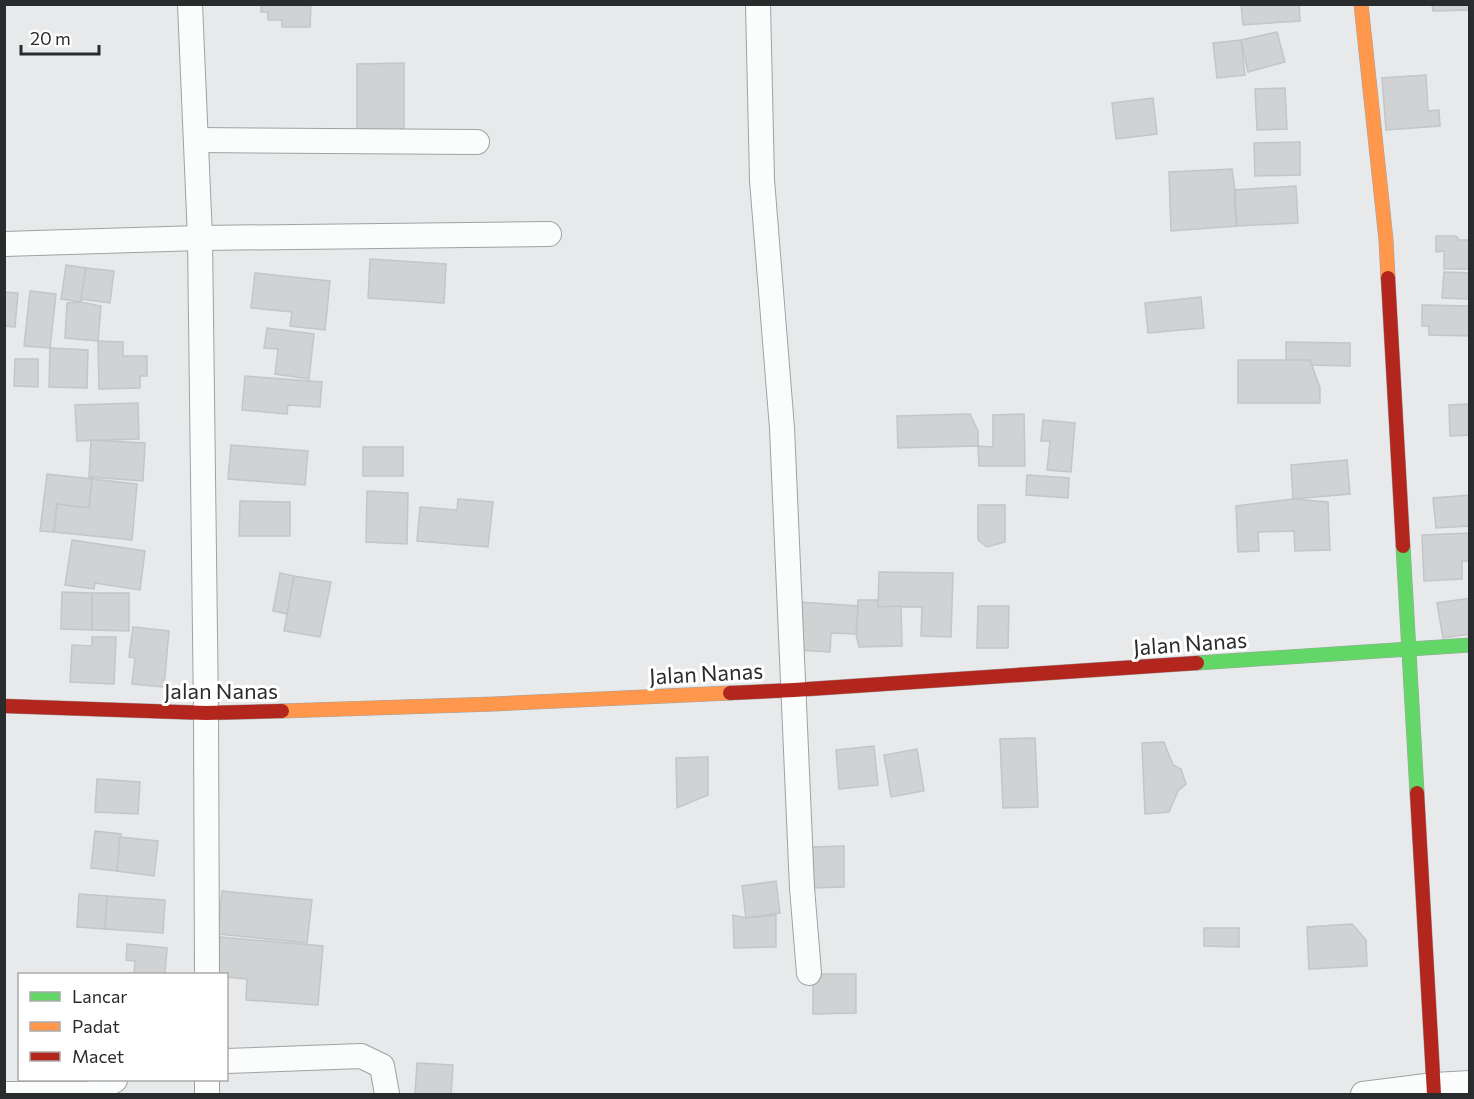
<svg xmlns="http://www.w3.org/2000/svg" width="1474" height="1099" font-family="Commissioner,sans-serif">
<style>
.building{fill:#d1d2d3;stroke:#c4c5c6;stroke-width:1.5}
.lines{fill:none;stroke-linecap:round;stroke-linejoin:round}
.street-casing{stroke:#a0a2a2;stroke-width:26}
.fast-casing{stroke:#a0a2a2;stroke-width:15}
.slow-casing{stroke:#a0a2a2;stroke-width:15}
.jam-casing{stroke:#a0a2a2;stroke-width:15}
.street{stroke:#fbfcfc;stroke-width:24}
.fast{stroke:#63d668;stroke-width:14}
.slow{stroke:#ff974d;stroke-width:14}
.jam{stroke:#b3261e;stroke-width:14}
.labels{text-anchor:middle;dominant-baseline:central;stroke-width:6;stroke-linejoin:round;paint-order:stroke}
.street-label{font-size:22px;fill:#2a2b2c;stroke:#fff}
</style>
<rect width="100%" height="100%" fill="#e7e9eb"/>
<g class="building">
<polygon points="261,4 311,4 310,27 282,27 282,20 268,20 268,12 261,12"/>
<polygon points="1241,4 1299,4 1300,21 1243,25"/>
<polygon points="1432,4 1470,4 1470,10 1433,11"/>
<polygon points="1277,32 1285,62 1248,72 1241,40"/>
<polygon points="1241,40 1245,75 1217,78 1213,43"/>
<polygon points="404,63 404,130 357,131 357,64"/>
<polygon points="1426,75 1428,111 1439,110 1440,126 1386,130 1382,78"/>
<polygon points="1285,88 1287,129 1257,130 1255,89"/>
<polygon points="1153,98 1157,134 1116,139 1112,103"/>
<polygon points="1300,142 1300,175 1255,176 1254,143"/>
<polygon points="1232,169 1235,190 1234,202 1237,226 1171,231 1169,172"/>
<polygon points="1296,186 1298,223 1237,226 1235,190"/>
<polygon points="1469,228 1470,228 1470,269 1444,269 1444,251 1436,252 1436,236 1456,236 1459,240 1469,240"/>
<polygon points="370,259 446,264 444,303 368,298"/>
<polygon points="66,265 86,268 81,302 61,299"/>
<polygon points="86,268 114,271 110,303 81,299"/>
<polygon points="1444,272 1470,273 1470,299 1442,298"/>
<polygon points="255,273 330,281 325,330 290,326 292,312 251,308"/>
<polygon points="30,291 56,294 50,348 24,346"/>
<polygon points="4,292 18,293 15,327 4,326"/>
<polygon points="1201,297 1204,328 1148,333 1145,303"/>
<polygon points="81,302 101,306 98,341 65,338 67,303"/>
<polygon points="1422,305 1469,306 1469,336 1429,335 1429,326 1422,326"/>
<polygon points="267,328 314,334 309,379 275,374 278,349 264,348"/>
<polygon points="98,341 123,342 123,356 147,356 147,376 140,376 140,388 99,389"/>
<polygon points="1286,342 1350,343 1350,366 1312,365 1310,360 1286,360"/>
<polygon points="50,348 88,350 87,388 49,387"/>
<polygon points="15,359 38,359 38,387 14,386"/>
<polygon points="1238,360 1310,360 1320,388 1320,403 1238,403"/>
<polygon points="245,376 322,382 320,407 288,405 287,414 242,410"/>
<polygon points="138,403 139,439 77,441 75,405"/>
<polygon points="1470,404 1470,435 1450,436 1449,405"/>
<polygon points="970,414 978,431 978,446 898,448 897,416"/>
<polygon points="1024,414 1025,466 979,466 978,446 993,447 993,415"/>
<polygon points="1043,420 1075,423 1071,472 1047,470 1050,441 1041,441"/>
<polygon points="91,440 145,443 143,481 89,477"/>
<polygon points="231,445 308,451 305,485 228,479"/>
<rect x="363" y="447" width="40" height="29"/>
<polygon points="1347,460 1350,494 1293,499 1291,465"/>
<polygon points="47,474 92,479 89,508 57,504 54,532 40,531"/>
<polygon points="1027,475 1069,478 1068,498 1026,495"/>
<polygon points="92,479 137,484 132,540 54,532 57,504 89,508"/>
<polygon points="367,491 408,493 407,544 366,542"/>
<polygon points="1470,495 1470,526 1436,528 1433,498"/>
<polygon points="458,499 493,502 488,547 417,541 420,507 457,510"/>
<polygon points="1293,499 1328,502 1330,550 1295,551 1294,531 1258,532 1259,551 1238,552 1236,506"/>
<polygon points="240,501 290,502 290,536 239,536"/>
<polygon points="978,505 1005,505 1005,542 987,547 978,540"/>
<polygon points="1470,533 1470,561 1462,561 1462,579 1424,581 1422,535"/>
<polygon points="72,540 145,551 140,590 95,583 94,589 65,585"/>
<polygon points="879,572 953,573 951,637 921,636 922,607 878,607"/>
<polygon points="280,573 294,576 287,614 273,611"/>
<polygon points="294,576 331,582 320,637 284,631"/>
<polygon points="62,592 92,593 92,630 61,629"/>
<polygon points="92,593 129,593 129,631 92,630"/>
<polygon points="1470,598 1470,634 1443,638 1437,603"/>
<polygon points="858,600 878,600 878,607 901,606 902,646 859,647 856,634"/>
<polygon points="800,602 858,606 856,634 831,633 830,652 798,650"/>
<polygon points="978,606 1009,606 1008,648 977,648"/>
<polygon points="133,627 169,631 164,687 132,684 135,658 129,657"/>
<polygon points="92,637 116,637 114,684 70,682 72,645 92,646"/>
<polygon points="1035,738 1038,807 1003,808 1000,739"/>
<polygon points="1164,742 1173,765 1181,769 1186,784 1178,791 1169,812 1145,814 1142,743"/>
<polygon points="874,746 878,785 839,789 836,750"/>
<polygon points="917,749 924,791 891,797 884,755"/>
<polygon points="708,757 708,795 677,808 676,758"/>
<polygon points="97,779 140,782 138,814 95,812"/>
<polygon points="95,831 121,834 117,871 91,868"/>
<polygon points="120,837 158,841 154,876 117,871"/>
<polygon points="844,846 844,887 813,888 812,847"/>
<polygon points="776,881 780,913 746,918 742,886"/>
<polygon points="222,891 312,900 307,943 218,934"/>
<polygon points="79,894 107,896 105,929 77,927"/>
<polygon points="107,896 165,900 163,933 105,929"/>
<polygon points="733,915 746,918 776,915 776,947 734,948"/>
<polygon points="1352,924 1366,940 1367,966 1309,969 1307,927"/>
<polygon points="1204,928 1239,928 1239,947 1204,946"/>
<polygon points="220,937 323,946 318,1005 246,1000 247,979 226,977 226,974 217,974"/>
<polygon points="127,944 167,948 165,974 134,974 135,961 126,960"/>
<polygon points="813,974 856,974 856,1013 813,1014"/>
<polygon points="417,1063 453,1065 451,1094 415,1094"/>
</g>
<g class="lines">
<g class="street-casing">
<g id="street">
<polyline points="190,4 200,238 206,713 207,974"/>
<polyline points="758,4 762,180 782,428 802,888 809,973"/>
<polyline points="196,140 477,142"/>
<polyline points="4,244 200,238 549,234"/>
<polyline points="226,1061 361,1056 382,1066 387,1094"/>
<polyline points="4,1094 96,1094"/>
<polyline points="95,1094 96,1091 115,1080"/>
<polyline points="207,1094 207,1080"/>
<polyline points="1363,1094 1434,1085 1470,1083"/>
</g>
</g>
<g class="fast-casing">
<g id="fast">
<polyline points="1403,546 1417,793"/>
<polyline points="1197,663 1470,645"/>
</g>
</g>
<g class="slow-casing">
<g id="slow">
<polyline points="1361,4 1386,240 1388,278"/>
<polyline points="282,711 494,704 730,693"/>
</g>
</g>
<g class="jam-casing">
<g id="jam">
<polyline points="1388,278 1403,546"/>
<polyline points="730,693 794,690 1197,663"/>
<polyline points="4,706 206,713 282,711"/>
<polyline points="1417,793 1434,1094"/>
</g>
</g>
<use href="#street" class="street"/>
<use href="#fast" class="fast"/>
<use href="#slow" class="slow"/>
<use href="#jam" class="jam"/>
</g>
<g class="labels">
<g class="street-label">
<text transform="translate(1190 643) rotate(-4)">Jalan Nanas</text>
<text transform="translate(706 673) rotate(-3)">Jalan Nanas</text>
<text x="221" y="690">Jalan Nanas</text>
</g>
</g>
<rect width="1474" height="1099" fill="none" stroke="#2a2b2c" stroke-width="12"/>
<rect x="18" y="973" width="210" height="108" fill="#ffffff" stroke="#aaaaab" stroke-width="1.5"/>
<rect x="30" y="992" width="30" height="9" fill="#63d668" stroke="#aaaaab" stroke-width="1.5"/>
<text x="72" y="1003" font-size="18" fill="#2a2b2c">Lancar</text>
<rect x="30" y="1022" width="30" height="9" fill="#ff974d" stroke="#aaaaab" stroke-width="1.5"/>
<text x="72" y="1033" font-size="18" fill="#2a2b2c">Padat</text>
<rect x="30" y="1052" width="30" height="9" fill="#b3261e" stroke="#aaaaab" stroke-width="1.5"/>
<text x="72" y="1063" font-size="18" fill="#2a2b2c">Macet</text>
<path d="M21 45v9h78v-9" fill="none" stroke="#2a2b2c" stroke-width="3"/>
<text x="30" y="45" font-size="18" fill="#2a2b2c" stroke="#ffffff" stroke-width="4.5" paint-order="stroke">20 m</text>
</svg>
